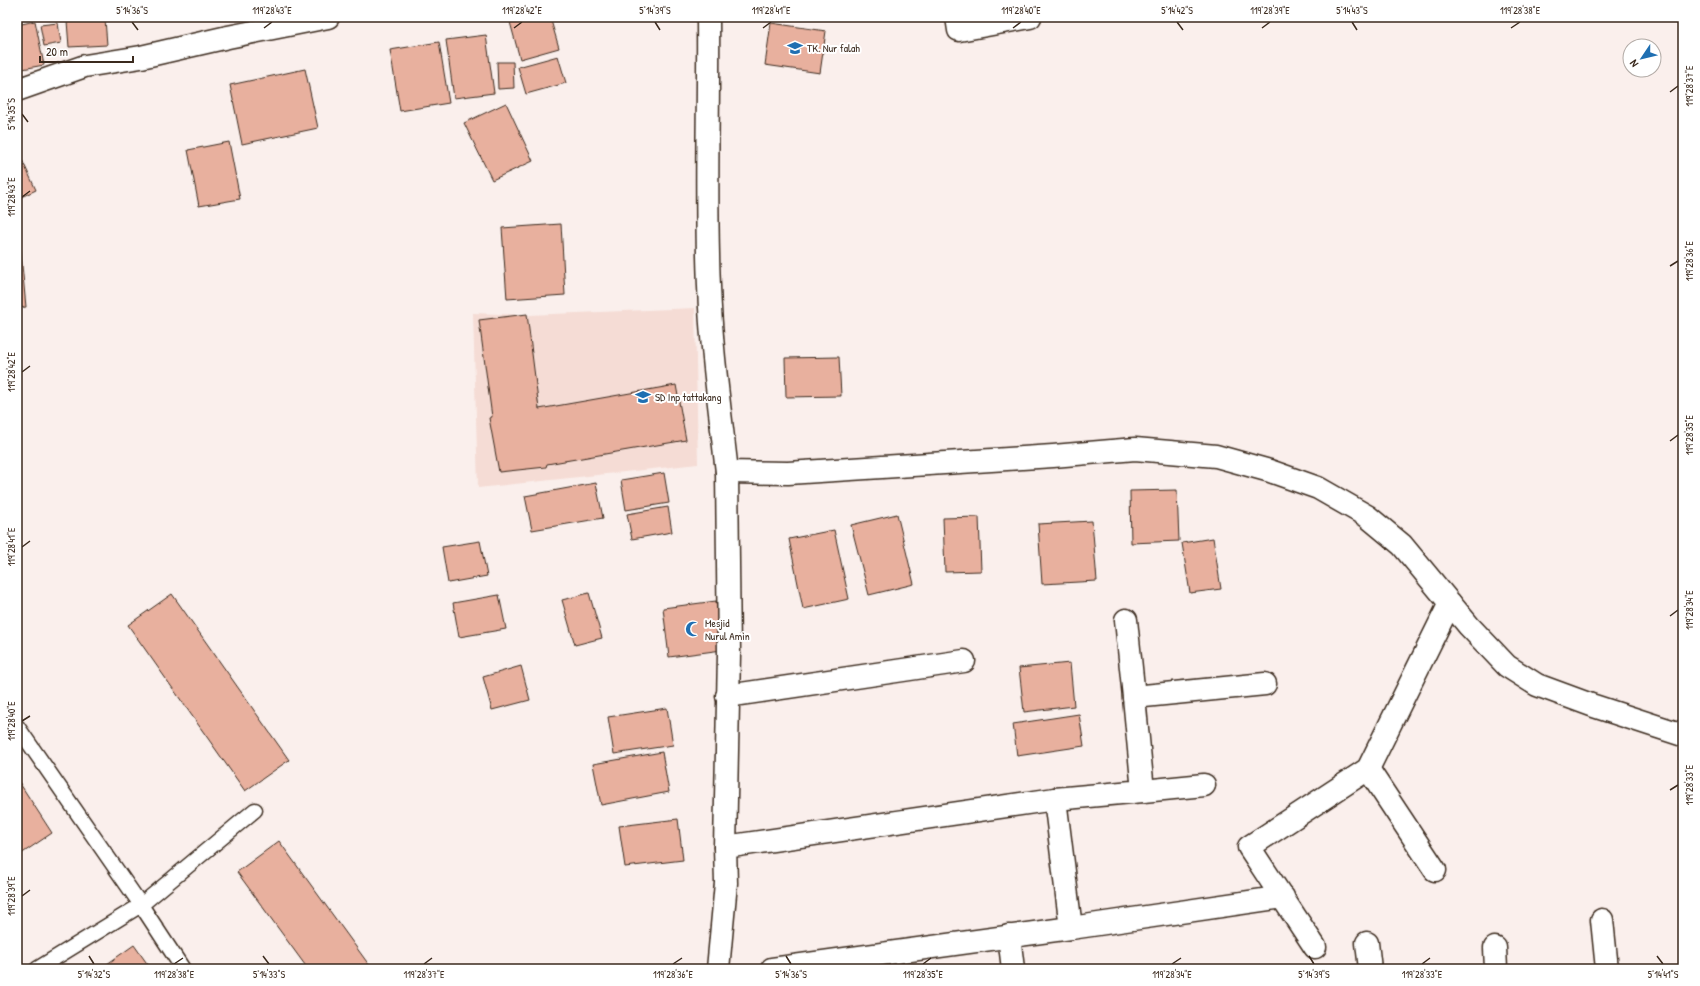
<svg xmlns="http://www.w3.org/2000/svg" width="1700" height="986" font-family="'Patrick Hand',sans-serif">
<style>
.built{fill:#f5dcd5}
.building{fill:#e8b09e;stroke:#3b2a1e}
.lines{fill:none;stroke-linecap:round;stroke-linejoin:round}
.service-casing{stroke:#3b2a1e;stroke-width:17}
.minor-casing{stroke:#3b2a1e;stroke-width:25}
.service{stroke:#fff;stroke-width:14}
.minor{stroke:#fff;stroke-width:22}
.ticks{fill:none;stroke:#3b2a1e;stroke-width:1.5}
.labels{text-anchor:middle;dominant-baseline:central;stroke-width:4;stroke-linejoin:round;paint-order:stroke}
.poi-label{font-size:11px;fill:#3b2a1e;stroke:#fff;text-anchor:start}
.neatline{fill:none;stroke:#3b2a1e;stroke-width:1.5}
.ticks-label{font-size:10px;text-anchor:middle;fill:#3b2a1e}
</style>
<rect width="100%" height="100%" fill="#faefec"/>
<filter id="ink" filterUnits="userSpaceOnUse"><feTurbulence type="fractalNoise" baseFrequency=".025" numOctaves="2"/><feDisplacementMap in="SourceGraphic" scale="8" xChannelSelector="R" yChannelSelector="G"/><feConvolveMatrix kernelMatrix="1 2 1 2 8 2 1 2 1" color-interpolation-filters="sRGB"/></filter>
<g filter="url(#ink)">
<polygon class="built" points="695,308 698,464 478,488 473,313 529,315"/>
<g class="building">
<polygon points="529,17 550,17 559,48 520,59 510,22"/>
<polygon points="105,19 107,45 69,47 67,21"/>
<polygon points="35,21 44,65 17,70 17,25"/>
<polygon points="58,23 61,43 44,46 40,25"/>
<polygon points="771,23 826,31 820,73 765,65"/>
<polygon points="486,35 494,93 454,98 446,40"/>
<polygon points="439,42 449,103 400,111 390,50"/>
<polygon points="558,56 566,83 526,94 518,67"/>
<polygon points="497,62 513,62 514,88 498,89"/>
<polygon points="305,69 318,128 242,144 230,85"/>
<polygon points="506,103 533,161 492,180 464,123"/>
<polygon points="229,142 240,199 199,206 188,150"/>
<polygon points="17,149 36,190 17,199"/>
<polygon points="561,224 565,295 507,299 502,228"/>
<polygon points="17,244 20,244 26,307 17,308"/>
<polygon points="527,314 539,409 676,385 686,440 547,464 546,467 499,472 489,418 492,417 479,320"/>
<polygon points="839,357 841,396 786,397 785,358"/>
<polygon points="664,473 669,503 626,510 621,480"/>
<polygon points="596,483 603,518 532,530 525,496"/>
<polygon points="1177,490 1179,541 1131,543 1130,491"/>
<polygon points="668,507 672,532 632,539 627,514"/>
<polygon points="897,514 914,584 869,595 851,525"/>
<polygon points="979,517 981,571 945,572 943,518"/>
<polygon points="1092,521 1097,581 1042,584 1038,524"/>
<polygon points="834,530 849,599 803,609 789,539"/>
<polygon points="1213,538 1221,589 1190,593 1182,543"/>
<polygon points="480,541 487,576 448,583 442,547"/>
<polygon points="589,593 602,638 575,645 562,600"/>
<polygon points="172,594 289,760 245,791 128,625"/>
<polygon points="499,595 506,629 459,637 453,603"/>
<polygon points="716,601 722,650 669,657 663,608"/>
<polygon points="1070,663 1074,706 1024,712 1019,668"/>
<polygon points="521,666 530,700 492,710 483,677"/>
<polygon points="667,708 673,745 614,754 608,717"/>
<polygon points="1079,714 1084,746 1017,756 1013,724"/>
<polygon points="662,752 669,792 601,805 593,764"/>
<polygon points="17,779 52,833 21,854 17,848"/>
<polygon points="678,819 683,860 625,867 619,826"/>
<polygon points="279,841 372,969 308,969 237,872"/>
<polygon points="134,945 151,969 100,969"/>
</g>
<g class="lines">
<g class="service-casing">
<g id="service">
<polyline points="17,726 141,905 183,969"/>
<polyline points="37,969 141,905 255,810"/>
</g>
</g>
<g class="minor-casing">
<g id="minor">
<path d="M 708,17 C 709,107 705,196 709,286 C 711,348 720,410 727,472 L 788,473 L 1053,456 L 1135,449 L 1216,456 L 1270,471 L 1318,488 L 1367,516 L 1402,545 L 1469,626 L 1507,666 L 1537,685 L 1594,706 L 1683,735"/>
<polyline points="957,17 959,30 1030,17"/>
<polyline points="17,90 85,66 141,57 228,37 328,17"/>
<polyline points="1126,620 1134,697"/>
<polyline points="727,696 964,661"/>
<polyline points="1368,769 1435,870"/>
<polyline points="1143,791 1204,785"/>
<polyline points="725,847 1055,799 1143,791 1134,697 1265,684"/>
<polyline points="1602,920 1607,969"/>
<polyline points="1071,928 1283,897"/>
<polyline points="1009,936 1013,969"/>
<polyline points="1367,943 1370,969"/>
<polyline points="1315,947 1249,847 1368,769 1450,603"/>
<polyline points="1495,948 1496,969"/>
<polyline points="718,969 726,883 725,847 729,654 727,472"/>
<polyline points="772,969 1071,928 1055,799"/>
</g>
</g>
<use href="#service" class="service"/>
<use href="#minor" class="minor"/>
</g>
</g>
<path class="ticks" d="M 132,22 L 138,30M 655,22 L 660,30M 1177,22 L 1183,30M 1352,22 L 1357,30M 264,28 L 272,22M 514,28 L 522,22M 763,28 L 771,22M 1013,28 L 1021,22M 1262,28 L 1270,22M 1511,28 L 1520,22M 1670,92 L 1678,86M 22,114 L 28,122M 22,197 L 30,191M 1670,266 L 1678,261M 22,372 L 30,366M 1670,441 L 1678,435M 22,547 L 30,541M 1670,616 L 1678,610M 22,721 L 30,716M 1670,790 L 1678,785M 22,896 L 30,890M 89,956 L 94,964M 263,956 L 269,964M 786,956 L 791,964M 1309,956 L 1314,964M 1657,956 L 1663,964M 174,964 L 183,958M 424,964 L 432,958M 673,964 L 682,958M 923,964 L 931,958M 1172,964 L 1181,958M 1422,964 L 1430,958"/>
<defs>
<g id="school-bare" transform="scale(1.2)"><path d="M0-5L7-2L0 1L-7-2ZM-4 1L0 2.5L4 1V4Q0 6-4 4Z" fill="#1f6fb2" stroke="#fff" stroke-width="2.5" paint-order="stroke"/></g>
<g id="mosque-bare" transform="scale(1.2)"><path d="M3.5-4.9A6 6 0 1 0 3.5 4.9A5 5 0 1 1 3.5-4.9Z" fill="#1f6fb2" stroke="#fff" stroke-width="2.5" paint-order="stroke"/></g>
</defs>
<g fill-rule="evenodd">
<use href="#school-bare" x="795" y="48"/>
<use href="#school-bare" x="643" y="397"/>
<use href="#mosque-bare" x="693" y="629"/>
</g>
<g class="labels">
<g class="poi-label">
<text x="807" y="48">TK. Nur falah</text>
<text x="655" y="397">SD Inp tattakang</text>
<text x="705" y="623">Mesjid<tspan x="705" dy="13">Nurul Amin</tspan></text>
</g>
</g>
<rect width="1700" height="986" fill="none" stroke="#fff" stroke-width="44"/>
<g transform="translate(1642 58) rotate(235)"><circle r="19" fill="#ffffff" stroke="#b1aaa5"/>
<path d="M0-3L7 15L0 10L-7 15Z" fill="#1f6fb2"/>
<text y="-6" font-size="11" font-weight="bold" text-anchor="middle" fill="#3b2a1e">N</text>
</g>
<path d="M40 56v6h93v-6" fill="none" stroke="#3b2a1e" stroke-width="2"/>
<text x="46" y="56" font-size="12" fill="#3b2a1e" stroke="#ffffff" stroke-width="3" paint-order="stroke">20 m</text>
<rect x="22" y="22" width="1656" height="942" class="neatline"/>
<g class="ticks-label">
<text x="132" y="14">5°14'36"S</text>
<text x="272" y="14">119°28'43"E</text>
<text x="522" y="14">119°28'42"E</text>
<text x="655" y="14">5°14'39"S</text>
<text x="771" y="14">119°28'41"E</text>
<text x="1021" y="14">119°28'40"E</text>
<text x="1177" y="14">5°14'42"S</text>
<text x="1270" y="14">119°28'39"E</text>
<text x="1352" y="14">5°14'43"S</text>
<text x="1520" y="14">119°28'38"E</text>
<text transform="translate(1689 86) rotate(-90)" y="4">119°28'37"E</text>
<text transform="translate(11 114) rotate(-90)" y="4">5°14'35"S</text>
<text transform="translate(11 197) rotate(-90)" y="4">119°28'43"E</text>
<text transform="translate(1689 261) rotate(-90)" y="4">119°28'36"E</text>
<text transform="translate(11 372) rotate(-90)" y="4">119°28'42"E</text>
<text transform="translate(1689 435) rotate(-90)" y="4">119°28'35"E</text>
<text transform="translate(11 547) rotate(-90)" y="4">119°28'41"E</text>
<text transform="translate(1689 610) rotate(-90)" y="4">119°28'34"E</text>
<text transform="translate(11 721) rotate(-90)" y="4">119°28'40"E</text>
<text transform="translate(1689 785) rotate(-90)" y="4">119°28'33"E</text>
<text transform="translate(11 896) rotate(-90)" y="4">119°28'39"E</text>
<text x="94" y="978">5°14'32"S</text>
<text x="174" y="978">119°28'38"E</text>
<text x="269" y="978">5°14'33"S</text>
<text x="424" y="978">119°28'37"E</text>
<text x="673" y="978">119°28'36"E</text>
<text x="791" y="978">5°14'36"S</text>
<text x="923" y="978">119°28'35"E</text>
<text x="1172" y="978">119°28'34"E</text>
<text x="1314" y="978">5°14'39"S</text>
<text x="1422" y="978">119°28'33"E</text>
<text x="1663" y="978">5°14'41"S</text>
</g>
</svg>
